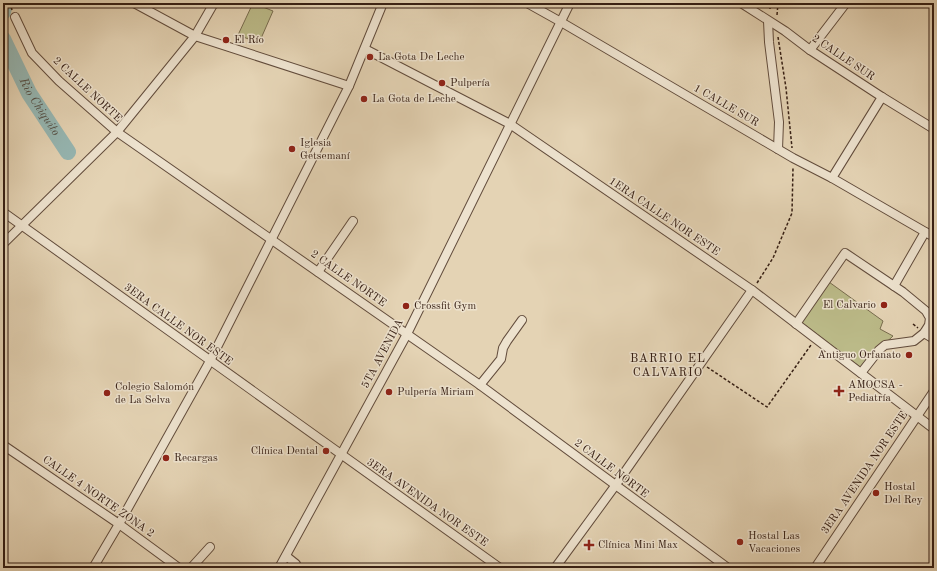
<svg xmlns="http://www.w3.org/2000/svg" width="937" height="571" font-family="'Old Standard TT',serif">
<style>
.green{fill:#bbba88;stroke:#786c4e}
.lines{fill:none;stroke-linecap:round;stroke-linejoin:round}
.river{stroke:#96b7b3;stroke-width:16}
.minor-casing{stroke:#624c3c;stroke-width:10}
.path{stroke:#361f14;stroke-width:1.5;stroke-dasharray:3 2;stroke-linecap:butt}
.minor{stroke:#ede2ce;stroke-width:8}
.poi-dot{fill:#8f2418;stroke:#ede2ce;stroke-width:1.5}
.labels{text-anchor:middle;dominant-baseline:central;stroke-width:3;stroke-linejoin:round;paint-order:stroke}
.poi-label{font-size:11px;fill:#361f14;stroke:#ede2ce;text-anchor:start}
.street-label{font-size:11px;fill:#361f14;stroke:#ede2ce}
.water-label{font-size:12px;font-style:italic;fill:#534d44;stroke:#ede2ce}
.neighbourhood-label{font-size:12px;letter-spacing:1px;fill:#361f14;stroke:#ede2ce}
</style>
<rect width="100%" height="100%" fill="#e4d3b4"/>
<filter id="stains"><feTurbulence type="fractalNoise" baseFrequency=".005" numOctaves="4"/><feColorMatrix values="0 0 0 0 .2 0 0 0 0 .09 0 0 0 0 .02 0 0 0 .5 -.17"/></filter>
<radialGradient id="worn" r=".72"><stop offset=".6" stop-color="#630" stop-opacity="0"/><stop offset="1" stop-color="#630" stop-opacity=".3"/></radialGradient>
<g class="green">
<polygon points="253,3 273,11 259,43 238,35"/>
<polygon points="829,282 883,321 880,329 893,336 860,367 801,322"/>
</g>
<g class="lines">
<g class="river">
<polyline points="3,12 5,3"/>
<path id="s1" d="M 3,39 L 29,93 L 68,152"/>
</g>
<g class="minor-casing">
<g id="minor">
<polyline points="134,3 195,36 349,86"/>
<polyline points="527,3 561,22 793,158 832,178 934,237"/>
<polyline points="741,3 785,31 810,50 882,97 934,129"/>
<polyline points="15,17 32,53 59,81 117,132 480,385 728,568"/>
<polyline points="768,21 769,42 779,122 778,149"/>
<polyline points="365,49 510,124 752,290 934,429"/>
<polyline points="810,50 846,3"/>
<polyline points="832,178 882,97"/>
<polyline points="3,212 500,568"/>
<polyline points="3,244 117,132 195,36 214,3"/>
<polyline points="318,272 353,221"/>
<polyline points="894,286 925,232"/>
<polyline points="796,324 845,253 903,292 926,311 930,318 929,325 924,333 914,341 885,345 879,350 861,373"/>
<polyline points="924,333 934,339"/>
<polyline points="480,385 501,359 503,348 507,341 522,320"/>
<polyline points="3,445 119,524 179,568"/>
<polyline points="286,556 296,564 296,568"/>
<polyline points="93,568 119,524 210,361 349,86 383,3"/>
<polyline points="191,568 210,547"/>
<polyline points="279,568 407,334 570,3"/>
<polyline points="555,568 615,486 752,290"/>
<polyline points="815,568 934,391"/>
</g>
</g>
<g class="path">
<polyline points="10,3 12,10"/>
<polyline points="770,9 770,3"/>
<polyline points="777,15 778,3"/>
<polyline points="778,37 786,88 792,148"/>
<polyline points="757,283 773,258 792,213 793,168"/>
<polyline points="913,324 918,328"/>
<polyline points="707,367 767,407 811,345"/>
</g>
<use href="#minor" class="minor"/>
</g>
<g class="poi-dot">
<circle cx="226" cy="40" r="4"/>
<circle cx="370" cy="57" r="4"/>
<circle cx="442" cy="83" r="4"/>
<circle cx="364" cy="99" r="4"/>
<circle cx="292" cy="149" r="4"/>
<circle cx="884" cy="305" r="4"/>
<circle cx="406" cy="306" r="4"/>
<circle cx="909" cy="355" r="4"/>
<path d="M837 385h4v4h4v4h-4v4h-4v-4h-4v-4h4z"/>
<circle cx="389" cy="392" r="4"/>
<circle cx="107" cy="393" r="4"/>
<circle cx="326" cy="451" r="4"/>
<circle cx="166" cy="458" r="4"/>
<circle cx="876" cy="493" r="4"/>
<circle cx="740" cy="542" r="4"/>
<path d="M587 539h4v4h4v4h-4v4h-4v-4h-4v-4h4z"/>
</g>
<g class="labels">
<g class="poi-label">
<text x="234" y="40">El Río</text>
<text x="378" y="57">La Gota De Leche</text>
<text x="450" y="83">Pulpería</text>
<text x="372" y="99">La Gota de Leche</text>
<text x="300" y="143">Iglesia<tspan x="300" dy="13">Getsemaní</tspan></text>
<text x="876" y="305" text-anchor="end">El Calvario</text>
<text x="414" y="306">Crossfit Gym</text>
<text x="901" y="355" text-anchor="end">Antiguo Orfanato</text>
<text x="848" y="385">AMOCSA -<tspan x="848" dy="13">Pediatría</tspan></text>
<text x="115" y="387">Colegio Salomón<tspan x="115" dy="13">de La Selva</tspan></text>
<text x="397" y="392">Pulpería Miriam</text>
<text x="318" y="451" text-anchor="end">Clínica Dental</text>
<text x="174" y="458">Recargas</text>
<text x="884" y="487">Hostal<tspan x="884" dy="13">Del Rey</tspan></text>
<text x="748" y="536">Hostal Las<tspan x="748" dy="13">Vacaciones</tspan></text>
<text x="598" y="545">Clínica Mini Max</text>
</g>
<g class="street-label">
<text transform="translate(843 58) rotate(34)">2 CALLE SUR</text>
<text transform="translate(87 90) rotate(43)">2 CALLE NORTE</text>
<text transform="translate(726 106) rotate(30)">1 CALLE SUR</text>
<text transform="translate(664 217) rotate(34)">1ERA CALLE NOR ESTE</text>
<text transform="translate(348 279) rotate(35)">2 CALLE NORTE</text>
<text transform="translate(178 325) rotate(36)">3ERA CALLE NOR ESTE</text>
<text transform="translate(383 354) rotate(-62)">5TA AVENIDA</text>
<text transform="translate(611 469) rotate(37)">2 CALLE NORTE</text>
<text transform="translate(865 473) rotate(-56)">3ERA AVENIDA NOR ESTE</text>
<text transform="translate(98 497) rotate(35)">CALLE 4 NORTE ZONA 2</text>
<text transform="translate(427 503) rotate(35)">3ERA AVENIDA NOR ESTE</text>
</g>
<g class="water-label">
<text stroke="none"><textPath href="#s1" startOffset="77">Rio Chiquito</textPath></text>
</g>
<g class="neighbourhood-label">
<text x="668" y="359">BARRIO EL<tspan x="668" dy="14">CALVARIO</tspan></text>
</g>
</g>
<rect width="937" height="571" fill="none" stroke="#e4d3b4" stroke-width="16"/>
<rect x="4" y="4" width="929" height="563" fill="none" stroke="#361f14" stroke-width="2"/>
<rect x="8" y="8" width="921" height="555" fill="none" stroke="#361f14"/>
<rect width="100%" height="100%" filter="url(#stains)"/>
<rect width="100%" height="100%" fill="url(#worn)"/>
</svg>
